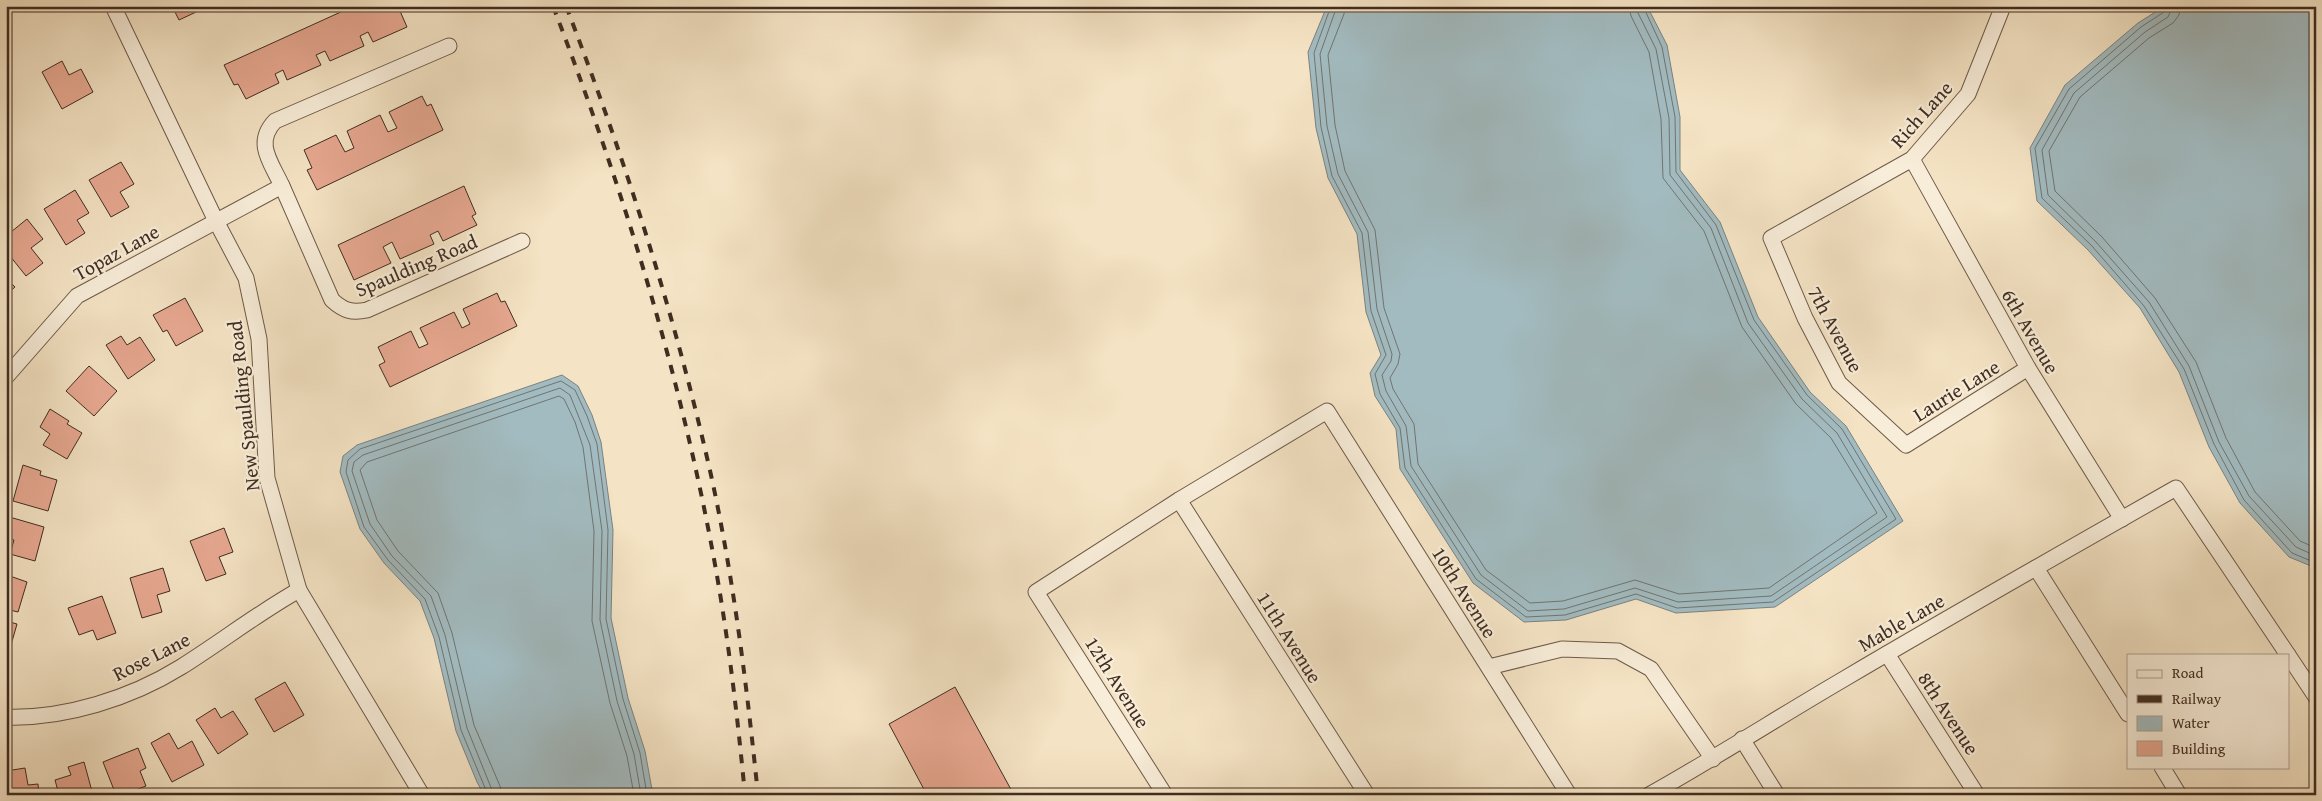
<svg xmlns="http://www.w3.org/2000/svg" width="2322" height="801" font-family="'Gentium Book Plus',serif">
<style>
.water{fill:#a2bbc0;stroke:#7b8280}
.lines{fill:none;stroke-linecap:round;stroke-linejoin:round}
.shore{stroke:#717470;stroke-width:1}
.building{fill:#e7a891;stroke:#402d20}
.street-casing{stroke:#6d5a49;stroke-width:17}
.street{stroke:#f8edd9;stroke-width:15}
.rail{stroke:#402d20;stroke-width:4;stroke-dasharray:9 9;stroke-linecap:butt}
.labels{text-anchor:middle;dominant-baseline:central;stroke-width:4.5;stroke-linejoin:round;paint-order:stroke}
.street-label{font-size:20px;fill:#402d20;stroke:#f8edd9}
</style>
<rect width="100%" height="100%" fill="#f4e3c4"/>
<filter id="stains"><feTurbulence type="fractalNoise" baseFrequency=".004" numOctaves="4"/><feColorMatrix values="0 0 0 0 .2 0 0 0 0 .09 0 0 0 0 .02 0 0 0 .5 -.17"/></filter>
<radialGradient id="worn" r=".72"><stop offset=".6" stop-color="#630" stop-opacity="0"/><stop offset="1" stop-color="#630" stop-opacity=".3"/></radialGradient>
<g class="water">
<polygon points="1327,6 1647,6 1667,45 1680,117 1680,170 1720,222 1758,317 1810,392 1846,426 1903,521 1775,607 1676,613 1636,599 1566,620 1524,622 1473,583 1400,469 1396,429 1375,396 1370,373 1381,355 1366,312 1357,234 1328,178 1316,128 1308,52"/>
<polygon points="2165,6 2316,6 2316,568 2289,557 2240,503 2209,447 2179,372 2140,308 2088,250 2037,201 2030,148 2065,85 2138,23"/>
<polygon points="562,375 578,386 592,415 601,442 613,530 611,618 628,698 645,751 653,795 484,795 477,782 456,731 434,638 420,601 384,563 360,529 340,472 343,456 357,445"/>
</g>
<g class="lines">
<g class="shore">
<polyline points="1331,6 1314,53 1321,127 1332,176 1362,233 1371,311 1386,355 1375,374 1380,394 1400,428 1405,468 1476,579 1526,617 1565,615 1636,594 1677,608 1773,602 1896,519 1842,429 1807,395 1754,320 1716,225 1676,172 1675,117 1662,47 1643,6"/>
<polyline points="1337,6 1320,54 1327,126 1338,174 1368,232 1377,309 1392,354 1391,361 1382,375 1386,391 1406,426 1411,466 1481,575 1528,611 1564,609 1635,588 1678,602 1771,596 1887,517 1837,433 1802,399 1748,323 1711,228 1670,175 1669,118 1656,49 1638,13 1637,6"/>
<polyline points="1345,6 1344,14 1328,55 1335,125 1345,171 1375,230 1384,308 1400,354 1398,364 1390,378 1393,389 1414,424 1418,464 1486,570 1530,603 1563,601 1635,580 1679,594 1769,588 1877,513 1831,438 1796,404 1742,327 1704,231 1663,178 1661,119 1649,52 1631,16 1629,6"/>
<polyline points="2166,6 2164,12 2141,27 2069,89 2035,148 2042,198 2092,246 2144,306 2184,369 2214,444 2244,500 2292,553 2316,563"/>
<polyline points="2173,6 2168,17 2145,32 2074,93 2042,150 2048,195 2096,242 2149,302 2189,366 2219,442 2249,496 2296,547 2316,556"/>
<polyline points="2180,6 2179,15 2173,23 2149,38 2080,97 2049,151 2055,191 2102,237 2155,298 2196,362 2226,438 2255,492 2300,541 2316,548"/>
<polyline points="488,795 461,730 439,637 425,599 388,560 364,527 346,472 348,460 360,449 561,381 575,390 587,416 597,444 608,530 606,619 623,699 640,753 647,795"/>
<polyline points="494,795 467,728 445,635 431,596 392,556 370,524 352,471 354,462 363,455 560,388 570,395 590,445 602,531 600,620 617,701 634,754 641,795"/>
<polyline points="502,795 500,786 474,725 452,633 438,593 398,551 377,520 360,470 367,462 559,396 564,399 575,422 583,447 594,531 592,621 610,703 627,756 634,795"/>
</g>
</g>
<g class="building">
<polygon points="172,6 209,6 179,20"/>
<polygon points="354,6 403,6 404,9 400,11 407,27 373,42 368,32 360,36 364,46 330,61 325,51 316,55 321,65 287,80 283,70 275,74 279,83 246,99 238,84 234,85 224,65"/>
<polygon points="62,61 69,75 81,69 93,92 62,109 42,72"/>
<polygon points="422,96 427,106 431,104 443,130 317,190 307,170 312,168 304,150 336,135 345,152 354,148 347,131 380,115 388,132 397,128 389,112"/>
<polygon points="121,162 134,184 120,192 129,207 111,217 89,180"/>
<polygon points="464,186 476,214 472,216 477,225 443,241 438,231 430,235 434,244 400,259 392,242 383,247 391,263 354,280 338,245"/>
<polygon points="75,190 89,213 77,220 85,233 66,245 44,209"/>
<polygon points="27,219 43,239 31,248 43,263 26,276 6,251 6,236"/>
<polygon points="6,278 15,287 6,295"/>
<polygon points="497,293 501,302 505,301 517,326 390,387 379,365 385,362 378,347 411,331 419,348 428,344 420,328 454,312 462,328 470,324 463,309"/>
<polygon points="185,298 203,331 176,346 167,330 163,332 153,315"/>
<polygon points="121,336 127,345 140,337 155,360 128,379 106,345"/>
<polygon points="89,366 117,391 94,416 66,391"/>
<polygon points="50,409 69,421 67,424 82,433 67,459 43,445 50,434 40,427"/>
<polygon points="23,465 41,471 40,475 57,480 48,511 13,501"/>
<polygon points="6,516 44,527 35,561 10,554 14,540 6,538"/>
<polygon points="224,528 233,552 219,557 226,574 206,581 190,541"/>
<polygon points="163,568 170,591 157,595 162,612 142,618 130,578"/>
<polygon points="6,570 9,571 7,575 27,582 18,612 6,609"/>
<polygon points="102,596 116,633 97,640 93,630 79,635 68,608"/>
<polygon points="6,621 17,624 7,659 6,658"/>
<polygon points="285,682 304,715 274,732 255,699"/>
<polygon points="955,687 1014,795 927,795 889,724"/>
<polygon points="215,708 221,718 233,711 248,734 218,754 196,720"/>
<polygon points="169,733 178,749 192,741 204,765 172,782 151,743"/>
<polygon points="138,748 146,768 140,771 146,786 123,795 116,795 103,762"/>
<polygon points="84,762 93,795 59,795 55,780 71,775 68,767"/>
<polygon points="25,768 28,785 38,784 39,795 6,795 6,771"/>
</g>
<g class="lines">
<g class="street-casing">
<g id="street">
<polyline points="113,6 216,221 246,278 259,339 267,478 299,590 422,795"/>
<polyline points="2003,6 1968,94 1912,159 1771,238 1805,318 1839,383 1906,445 2028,368"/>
<polyline points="1912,159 2028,368 2122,519"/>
<path d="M 282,186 C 271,162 254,143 275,121 L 449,46"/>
<path d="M 6,377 L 77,296 L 282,186 L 332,300 C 344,311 352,313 367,310 L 522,241"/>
<polyline points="1179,500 1367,795"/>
<polyline points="2036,568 2128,714"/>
<polyline points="1887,654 1977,795"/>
<polyline points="2288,655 2316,697"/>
<polyline points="1489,667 1562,649 1618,651 1651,669 1713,759"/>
<path d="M 6,717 C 65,719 131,698 181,667 C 221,642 258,613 299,590"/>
<polyline points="1742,739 1777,795"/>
<polyline points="2162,767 2179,795"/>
<polyline points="1165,795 1036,592 1179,500 1327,411 1569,795"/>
<path d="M 1649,795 C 1715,758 1779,717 1844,679 C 1954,614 2065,551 2176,488 L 2288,655"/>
</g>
</g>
<use href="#street" class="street"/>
<g class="rail">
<path d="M 553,6 C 620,181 676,359 711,543 C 727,626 737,711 745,795"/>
<path d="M 566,6 C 625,159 675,315 711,475 C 734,580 747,688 758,795"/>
</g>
</g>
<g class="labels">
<g class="street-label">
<text transform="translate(1921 114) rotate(-48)">Rich Lane</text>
<text transform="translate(116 252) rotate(-29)">Topaz Lane</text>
<text transform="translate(416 265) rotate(-23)">Spaulding Road</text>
<text transform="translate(1836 329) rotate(62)">7th Avenue</text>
<text transform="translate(2031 331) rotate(60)">6th Avenue</text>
<text transform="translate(1956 390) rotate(-32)">Laurie Lane</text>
<text transform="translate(243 406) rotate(-96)">New Spaulding Road</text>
<text transform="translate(1465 592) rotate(58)">10th Avenue</text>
<text transform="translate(1901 622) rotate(-30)">Mable Lane</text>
<text transform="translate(1290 637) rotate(58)">11th Avenue</text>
<text transform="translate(151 656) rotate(-27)">Rose Lane</text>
<text transform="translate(1118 682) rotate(58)">12th Avenue</text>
<text transform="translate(1949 713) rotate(57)">8th Avenue</text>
</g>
</g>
<rect width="2322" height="801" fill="none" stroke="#f4e3c4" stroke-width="25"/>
<rect x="8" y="8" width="2307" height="786" fill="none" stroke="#402d20" stroke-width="2.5"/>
<rect x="12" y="12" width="2297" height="776" fill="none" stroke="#402d20"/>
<rect x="2127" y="654" width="162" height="115" fill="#f8edd9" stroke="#aea08f"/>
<rect x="2137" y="670" width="25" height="8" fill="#f8edd9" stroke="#aea08f"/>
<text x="2172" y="678" font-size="15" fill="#402d20">Road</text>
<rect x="2137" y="695" width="25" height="8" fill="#402d20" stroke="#aea08f"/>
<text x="2172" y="704" font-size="15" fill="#402d20">Railway</text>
<rect x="2137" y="716" width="25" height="15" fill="#a2bbc0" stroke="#aea08f"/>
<text x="2172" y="728" font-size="15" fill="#402d20">Water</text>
<rect x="2137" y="741" width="25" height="15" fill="#e7a891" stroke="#aea08f"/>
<text x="2172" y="754" font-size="15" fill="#402d20">Building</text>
<rect width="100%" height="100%" filter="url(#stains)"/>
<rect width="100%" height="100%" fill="url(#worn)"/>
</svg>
